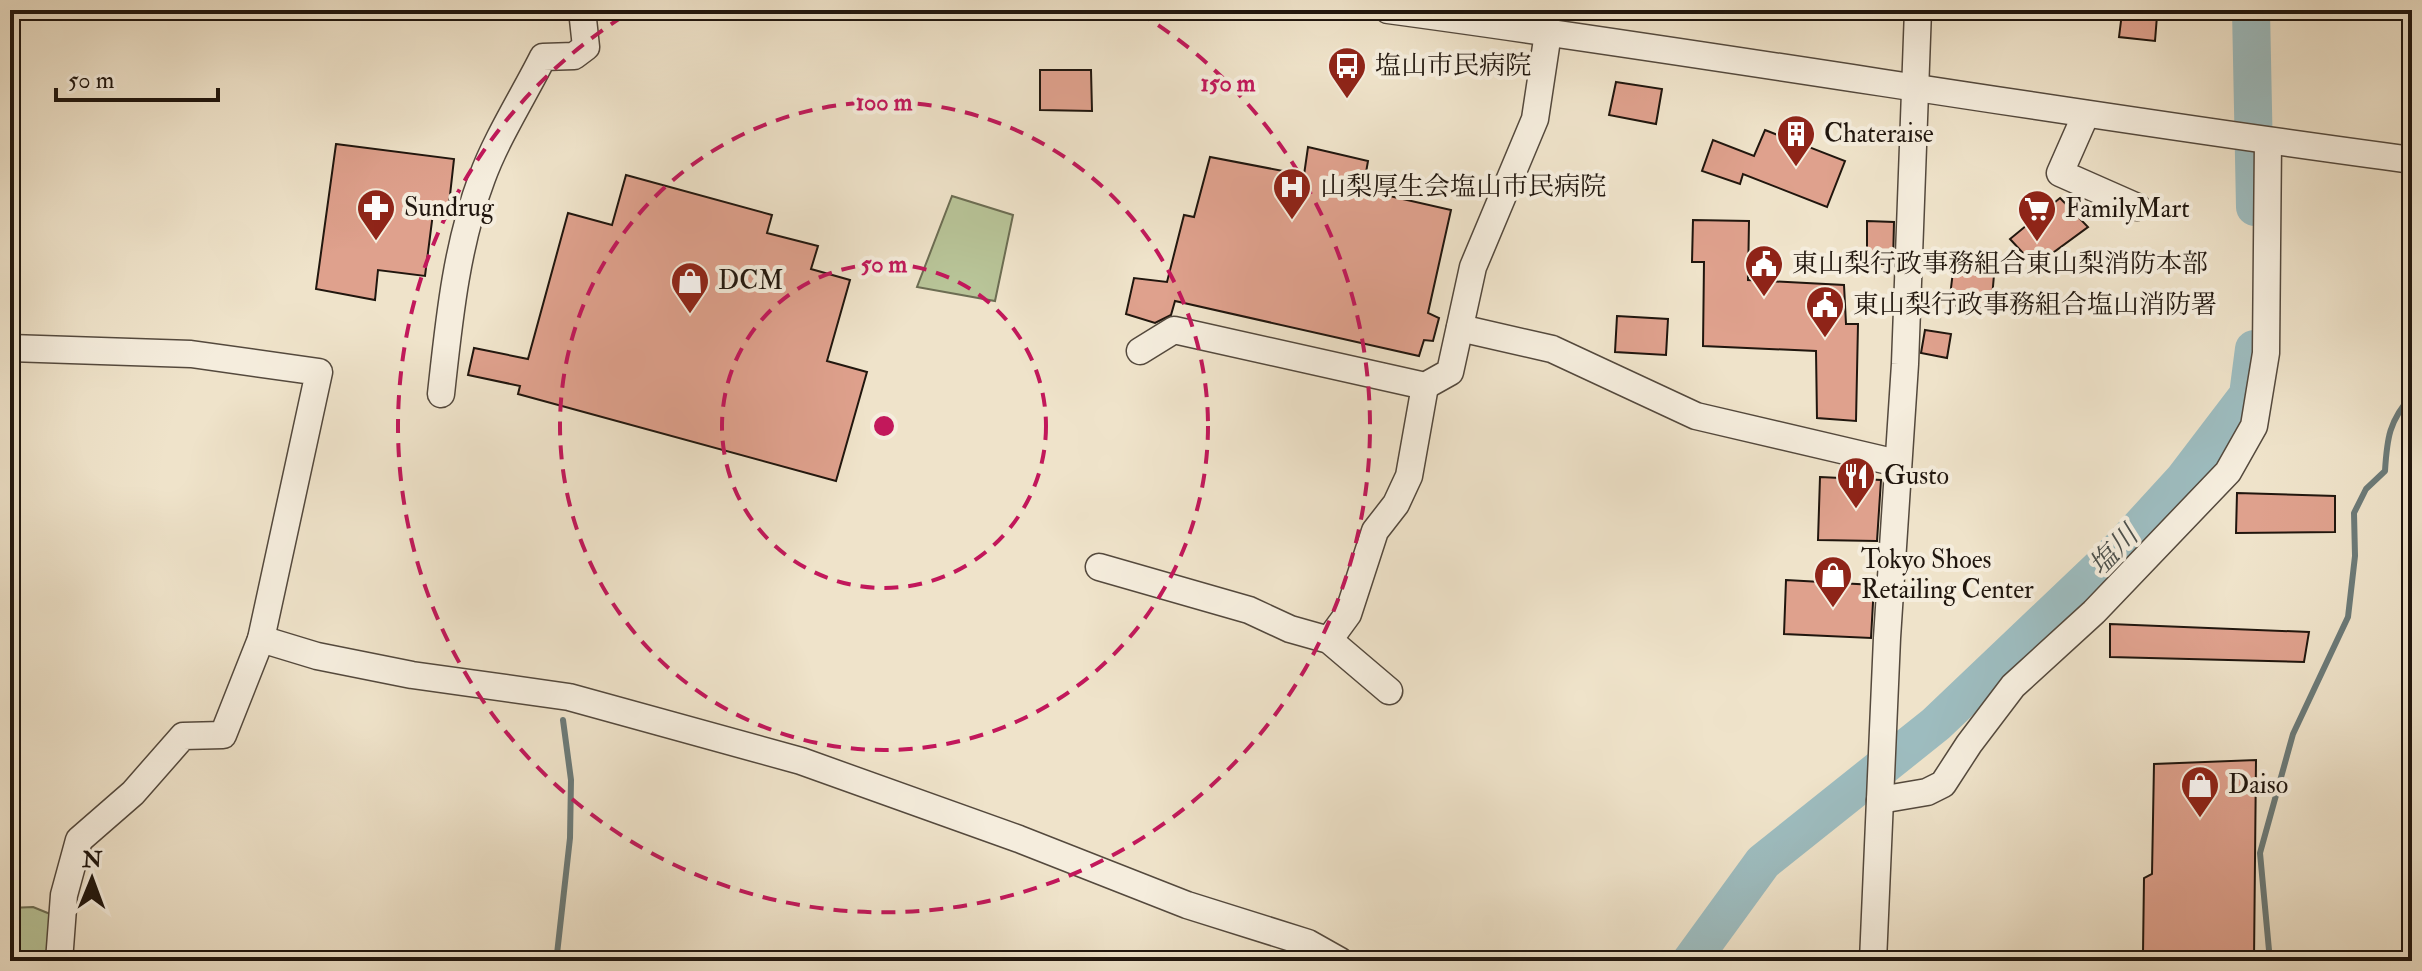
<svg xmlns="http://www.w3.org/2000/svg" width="2422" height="971" font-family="'IM FELL Double Pica','Noto Serif JP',serif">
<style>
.green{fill:#b8c498;stroke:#6c6d53;stroke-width:2}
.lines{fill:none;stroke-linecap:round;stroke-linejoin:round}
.stream{stroke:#6b7a78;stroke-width:6}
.river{stroke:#9dbcbf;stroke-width:38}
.building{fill:#dfa18d;stroke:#20160e;stroke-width:2}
.minor-casing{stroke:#54493d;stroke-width:29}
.minor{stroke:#f5eddd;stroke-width:26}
.ring{fill:none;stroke:#c2185b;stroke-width:4;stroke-dasharray:14 10}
.labels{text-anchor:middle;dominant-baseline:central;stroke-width:8;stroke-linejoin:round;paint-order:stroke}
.poi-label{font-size:26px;fill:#20160e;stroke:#f5eddd;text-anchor:start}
.water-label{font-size:28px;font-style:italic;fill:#4c504c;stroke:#f5eddd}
.centre{fill:#c2185b;stroke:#f5eddd;stroke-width:4}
.ring-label{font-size:24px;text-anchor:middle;font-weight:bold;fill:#c2185b;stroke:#f5eddd;stroke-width:8;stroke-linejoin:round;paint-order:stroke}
</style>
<rect width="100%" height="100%" fill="#efe3ca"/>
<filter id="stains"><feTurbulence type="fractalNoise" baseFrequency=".0025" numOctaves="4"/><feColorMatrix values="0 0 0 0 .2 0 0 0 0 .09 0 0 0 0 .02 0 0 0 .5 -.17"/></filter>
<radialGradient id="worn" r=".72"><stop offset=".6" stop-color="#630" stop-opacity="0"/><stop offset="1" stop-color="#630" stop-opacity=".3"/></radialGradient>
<g class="green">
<polygon points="952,196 1013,215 995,301 917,287"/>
<polygon points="33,907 55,916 52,961 12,961 10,908"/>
</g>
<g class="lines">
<g class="stream">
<polyline points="2410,17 2412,27"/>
<polyline points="551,961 557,954 570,838 571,780 563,720"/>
<path d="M 2270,961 L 2260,853 L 2293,734 L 2348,617 L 2355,556 L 2354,513 L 2366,489 L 2385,471 C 2387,438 2389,421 2412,395"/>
</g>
<g class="river">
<polyline points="2251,10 2255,207"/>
<polyline points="1691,961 1763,862 1936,724 2121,548 2184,479 2248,395 2254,349"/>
</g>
</g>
<g class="building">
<polygon points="2122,13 2157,16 2155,41 2119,37"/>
<polygon points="1040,70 1091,70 1092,111 1040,110"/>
<polygon points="1616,82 1662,89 1656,124 1609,115"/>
<polygon points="1765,130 1845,161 1827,207 1743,174 1740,184 1702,171 1713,140 1754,156"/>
<polygon points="336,144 454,159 448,213 433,213 425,276 378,270 375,300 316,289"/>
<polygon points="1308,147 1368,161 1363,190 1451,210 1428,313 1439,318 1433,341 1424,340 1419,356 1175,301 1171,315 1155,323 1126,314 1134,278 1167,282 1184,215 1194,217 1210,157 1304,175"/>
<polygon points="626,175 772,215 767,233 818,246 811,269 850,280 827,361 867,372 836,481 518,394 520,386 468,375 474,348 528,359 568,213 612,225"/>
<polygon points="2060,198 2088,227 2035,266 2010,239"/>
<polygon points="1693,220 1749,221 1748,280 1844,285 1846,324 1858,324 1856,421 1817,418 1816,351 1703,346 1704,262 1692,262"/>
<polygon points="1867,221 1894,222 1893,264 1867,264"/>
<polygon points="1953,271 1994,275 1991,309 1949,305"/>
<polygon points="1617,316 1668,319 1666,355 1615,352"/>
<polygon points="1925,330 1951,334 1947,358 1921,353"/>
<polygon points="1820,477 1881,480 1877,541 1818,540"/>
<polygon points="2237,493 2335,496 2335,532 2236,533"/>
<polygon points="1786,580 1874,585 1871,638 1784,634"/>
<polygon points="2110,624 2309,632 2304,662 2110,657"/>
<polygon points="2256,760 2254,961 2152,961 2143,952 2144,878 2152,874 2154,764"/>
</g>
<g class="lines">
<g class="minor-casing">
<g id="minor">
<path d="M 1388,10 C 1730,56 2070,115 2412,160"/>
<polyline points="2086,114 2060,173 2137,207"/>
<polyline points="1460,328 1552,349 1696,416 1897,463"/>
<polyline points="10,348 191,354 319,372 261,639 223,735 183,736 133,793 79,840 64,895 59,961"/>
<polyline points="1140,351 1174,330 1425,386 1450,372 1473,267 1535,119 1548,33"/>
<path d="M 441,394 C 449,321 456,247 482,178 C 496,139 524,95 543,57 L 574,56 L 586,47 L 582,10"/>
<polyline points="1099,567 1249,610 1290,629 1329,640 1389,691"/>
<polyline points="261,639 317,656 412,675 569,697 801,761 1019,839 1187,905 1308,943 1340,961"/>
<polyline points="1329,640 1348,614 1375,531 1396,504 1409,476 1425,386"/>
<polyline points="1880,800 1927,792 1943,784 1969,744 2013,686 2094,612 2228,472 2254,426 2266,353 2268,141"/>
<polyline points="1873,961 1887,638 1905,364 1918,10"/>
</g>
</g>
<use href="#minor" class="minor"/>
</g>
<g class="ring">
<circle cx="884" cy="426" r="162"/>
<circle cx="884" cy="426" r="324"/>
<path d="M1138 12A486 486 0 1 1 630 12"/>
</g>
<defs>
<g id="bus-pin" transform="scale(2)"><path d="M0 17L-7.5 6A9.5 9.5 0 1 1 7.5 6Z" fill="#8f2418" stroke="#f5eddd"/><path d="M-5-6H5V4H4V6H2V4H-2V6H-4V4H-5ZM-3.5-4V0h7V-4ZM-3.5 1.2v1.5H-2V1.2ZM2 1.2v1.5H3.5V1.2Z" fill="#fff"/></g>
<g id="building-pin" transform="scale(2)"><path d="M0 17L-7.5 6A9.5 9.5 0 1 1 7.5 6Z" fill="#8f2418" stroke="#f5eddd"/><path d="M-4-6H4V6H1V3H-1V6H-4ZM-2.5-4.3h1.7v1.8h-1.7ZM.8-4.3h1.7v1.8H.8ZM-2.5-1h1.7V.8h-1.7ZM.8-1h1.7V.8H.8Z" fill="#fff"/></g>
<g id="hospital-pin" transform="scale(2)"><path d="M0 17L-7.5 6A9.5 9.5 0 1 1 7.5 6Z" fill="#8f2418" stroke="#f5eddd"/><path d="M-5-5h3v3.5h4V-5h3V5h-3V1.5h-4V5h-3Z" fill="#fff"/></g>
<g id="pharmacy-pin" transform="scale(2)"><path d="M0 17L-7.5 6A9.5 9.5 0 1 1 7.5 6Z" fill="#8f2418" stroke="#f5eddd"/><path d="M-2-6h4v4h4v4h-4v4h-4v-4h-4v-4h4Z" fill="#fff"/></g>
<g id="supermarket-pin" transform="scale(2)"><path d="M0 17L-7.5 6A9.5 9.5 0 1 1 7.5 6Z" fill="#8f2418" stroke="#f5eddd"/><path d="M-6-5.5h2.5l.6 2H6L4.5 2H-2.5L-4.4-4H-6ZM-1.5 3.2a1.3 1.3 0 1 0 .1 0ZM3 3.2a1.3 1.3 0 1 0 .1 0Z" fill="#fff"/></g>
<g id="civic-pin" transform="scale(2)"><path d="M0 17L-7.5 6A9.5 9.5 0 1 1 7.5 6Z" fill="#8f2418" stroke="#f5eddd"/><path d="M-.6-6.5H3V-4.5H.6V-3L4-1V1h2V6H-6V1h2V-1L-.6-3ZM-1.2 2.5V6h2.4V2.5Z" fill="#fff"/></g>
<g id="shop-pin" transform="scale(2)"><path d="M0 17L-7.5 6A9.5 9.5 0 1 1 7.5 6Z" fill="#8f2418" stroke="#f5eddd"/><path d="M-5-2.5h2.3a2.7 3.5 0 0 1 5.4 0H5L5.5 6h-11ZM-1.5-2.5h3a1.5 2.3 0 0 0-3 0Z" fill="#fff"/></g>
<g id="restaurant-pin" transform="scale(2)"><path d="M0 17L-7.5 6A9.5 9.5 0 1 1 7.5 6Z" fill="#8f2418" stroke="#f5eddd"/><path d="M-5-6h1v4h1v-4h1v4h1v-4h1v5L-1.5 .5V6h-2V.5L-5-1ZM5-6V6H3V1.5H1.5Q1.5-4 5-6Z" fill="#fff"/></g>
</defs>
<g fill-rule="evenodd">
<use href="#bus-pin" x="1347" y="66"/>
<use href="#building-pin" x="1796" y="134"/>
<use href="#hospital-pin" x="1292" y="187"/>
<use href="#pharmacy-pin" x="376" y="208"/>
<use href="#supermarket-pin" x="2037" y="209"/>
<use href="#civic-pin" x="1764" y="264"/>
<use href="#shop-pin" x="690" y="281"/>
<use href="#civic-pin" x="1825" y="305"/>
<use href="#restaurant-pin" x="1856" y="476"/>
<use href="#shop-pin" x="1833" y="575"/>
<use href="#shop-pin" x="2200" y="785"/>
</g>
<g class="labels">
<g class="poi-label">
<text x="1375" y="66">塩山市民病院</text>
<text x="1824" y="134">Chateraise</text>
<text x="1320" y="187">山梨厚生会塩山市民病院</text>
<text x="404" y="208">Sundrug</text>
<text x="2065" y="209">FamilyMart</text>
<text x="1792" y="264">東山梨行政事務組合東山梨消防本部</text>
<text x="718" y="281">DCM</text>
<text x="1853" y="305">東山梨行政事務組合塩山消防署</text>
<text x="1884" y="476">Gusto</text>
<text x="1861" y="560">Tokyo Shoes<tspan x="1861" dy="30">Retailing Center</tspan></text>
<text x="2228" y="785">Daiso</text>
</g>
<g class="water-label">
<text transform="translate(2114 551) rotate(-46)">塩川</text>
</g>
</g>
<circle cx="884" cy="426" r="12" class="centre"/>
<g class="ring-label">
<text x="1228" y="91">150 m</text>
<text x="884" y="110">100 m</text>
<text x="884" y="272">50 m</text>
</g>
<rect width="2422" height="971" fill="none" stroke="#efe3ca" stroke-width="40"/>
<rect x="12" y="12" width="2398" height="947" fill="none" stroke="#20160e" stroke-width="4"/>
<rect x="20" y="20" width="2382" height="931" fill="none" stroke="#20160e" stroke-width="2"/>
<g transform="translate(92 879) rotate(1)" stroke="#f5eddd" stroke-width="6" paint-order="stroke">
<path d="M0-6L14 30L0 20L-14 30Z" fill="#20160e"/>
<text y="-12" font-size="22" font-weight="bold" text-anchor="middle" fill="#20160e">N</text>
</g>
<path d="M56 88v12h162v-12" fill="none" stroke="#20160e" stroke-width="4"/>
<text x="68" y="88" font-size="24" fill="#20160e" stroke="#f5eddd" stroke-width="6" paint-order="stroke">50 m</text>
<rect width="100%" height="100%" filter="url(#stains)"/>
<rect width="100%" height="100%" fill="url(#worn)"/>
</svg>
